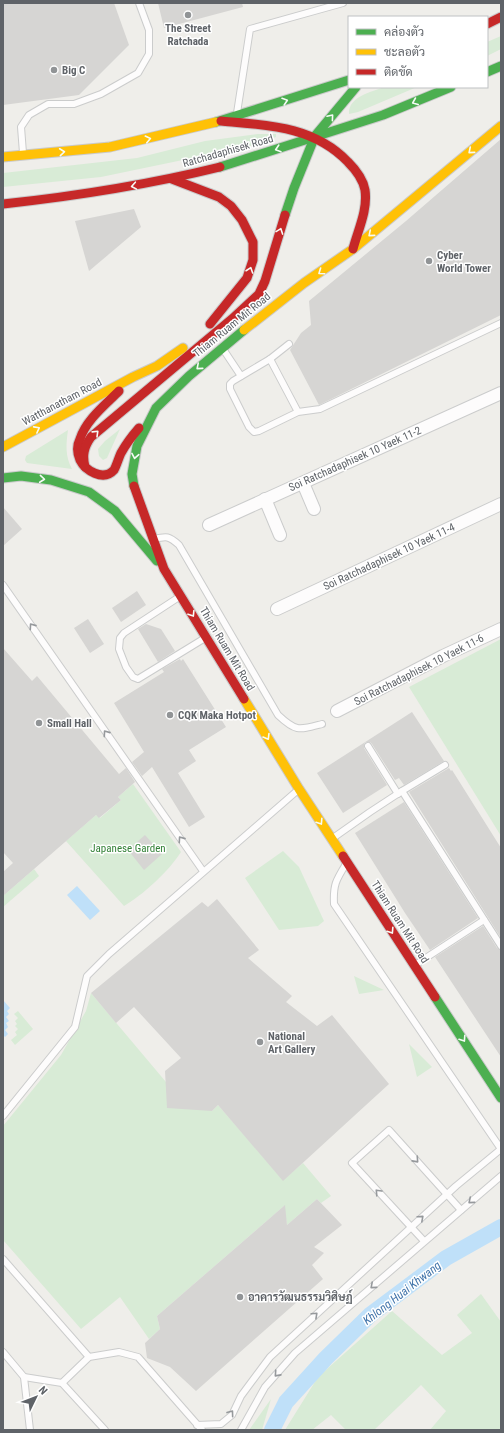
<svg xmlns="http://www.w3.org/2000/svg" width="504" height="1433" font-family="'Roboto Condensed',Sarabun,sans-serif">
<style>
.green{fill:#d8ebd6}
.water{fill:#bfe0f9}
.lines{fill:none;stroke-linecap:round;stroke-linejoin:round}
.canal{stroke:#bfe0f9;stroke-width:16}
.building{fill:#d6d5d3}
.lane-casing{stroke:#cbcccc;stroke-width:8}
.street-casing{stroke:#cbcccc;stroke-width:14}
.fast-casing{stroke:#cacacb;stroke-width:11}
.slow-casing{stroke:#cacacb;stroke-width:11}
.jam-casing{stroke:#cacacb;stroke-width:11}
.lane{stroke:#fdfcfc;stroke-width:6}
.street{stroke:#fdfcfc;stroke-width:12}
.fast{stroke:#4caf50;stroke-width:9}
.slow{stroke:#ffc107;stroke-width:9}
.jam{stroke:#c62828;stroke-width:9}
.oneway{stroke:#f6fbf6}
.oneway2{stroke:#96999c}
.poi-dot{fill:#919496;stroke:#fff;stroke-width:1.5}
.labels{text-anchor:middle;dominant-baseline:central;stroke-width:3;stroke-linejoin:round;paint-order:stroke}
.poi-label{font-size:11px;font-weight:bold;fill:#5f6368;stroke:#fff;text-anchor:start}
.street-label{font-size:11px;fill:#5f6368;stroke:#fff}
.park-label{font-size:11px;fill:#348238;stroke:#fff}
.water-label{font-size:12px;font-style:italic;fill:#4174aa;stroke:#fff}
</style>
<rect width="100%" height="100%" fill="#efeeea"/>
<g class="green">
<polygon points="501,36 501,49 487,56 487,42"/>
<path d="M 384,87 L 417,87 L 358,112 L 349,114 C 348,97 371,92 384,87 Z"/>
<polygon points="258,134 276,134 276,137 255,145 101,177 3,187 3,173 137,158 205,141"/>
<polygon points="120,429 107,458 103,460 99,456 98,449 105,441"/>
<path d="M 68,430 C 66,444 65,456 72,469 L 27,463 L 25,460 L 26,456 Z"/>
<polygon points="501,639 501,836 409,687"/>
<path d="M 133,784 L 181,852 C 169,871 143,895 124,906 L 66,841 L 96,815 L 100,818 L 121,800 L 118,797 Z"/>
<polygon points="283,851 299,867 324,921 318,926 279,930 245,878"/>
<polygon points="34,869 39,876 3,907 3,896"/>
<polygon points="354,976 384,990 359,994"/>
<polygon points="91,993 166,1082 212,1111 218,1105 283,1180 303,1163 331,1196 321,1203 317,1199 287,1225 284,1206 157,1316 160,1329 149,1339 120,1297 81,1329 3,1240 3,1126 61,1055 86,1011"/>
<polygon points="18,1011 33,1029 15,1045 11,1040 17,1035 15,1032 18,1029 15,1026 17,1024 15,1021 18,1018 14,1014"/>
<polygon points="409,1044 432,1067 417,1077"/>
<polygon points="481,1294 501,1322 501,1430 430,1430 446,1411 421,1385 374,1430 346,1430 331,1415 312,1430 285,1430 318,1377 392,1311 442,1355 472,1333 457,1315"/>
<polygon points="271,1399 262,1430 249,1430"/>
</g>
<g class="water">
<polygon points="77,886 100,911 90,920 67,895"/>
<polygon points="3,1000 10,1008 7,1011 9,1014 6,1017 9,1021 6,1023 8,1027 5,1030 8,1034 5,1037 3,1035"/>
</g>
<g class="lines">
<polyline class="canal" points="272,1430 286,1402 326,1358 370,1315 446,1258 501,1227"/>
</g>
<g class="building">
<polygon points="3,3 114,3 129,45 79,95 3,105"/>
<polygon points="158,3 242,3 243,7 164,28"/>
<polygon points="501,139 501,315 319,405 290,350 301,333 311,325 309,301 406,221"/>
<polygon points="134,209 141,227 89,271 75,221"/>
<polygon points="3,507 22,529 3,546"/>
<polygon points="137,591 146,605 121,622 112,608"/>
<polygon points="88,619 104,644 90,653 74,628"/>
<polygon points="146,624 161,629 175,651 158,662 138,629"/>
<polygon points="3,648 32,681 37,676 119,774 126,768 135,782 118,797 121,800 99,818 96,815 3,896 3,872 13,863 3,852"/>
<polygon points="180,659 181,661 183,659 226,727 189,750 196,761 178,773 205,817 189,827 152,767 142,776 132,762 144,752 114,703 164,672 162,669"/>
<polygon points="412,712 444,761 404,785 399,778 395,780 372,744 370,742 366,742 364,744 364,748 387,785 343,813 317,773"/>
<polygon points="449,768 451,771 452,770 501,848 501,938 409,792"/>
<polygon points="404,802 478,918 430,950 405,913 355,833"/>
<polygon points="145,835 162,854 144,870 128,850"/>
<polygon points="217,899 259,950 248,958 292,996 286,1002 317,1026 332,1015 389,1084 283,1181 218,1105 212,1111 167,1108 165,1071 181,1058 134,1007 116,1023 91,993 202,902 208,907"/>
<polygon points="483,926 497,948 501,950 501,1057 435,957"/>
<polygon points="317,1199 342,1225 314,1247 324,1253 312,1265 323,1279 196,1391 170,1367 147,1358 145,1343 160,1329 157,1316 285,1205 287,1225"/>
</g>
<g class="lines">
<g class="lane-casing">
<g id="lane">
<polyline points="237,113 250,29 343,3"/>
<polyline points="23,153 21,127 29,115 48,104 74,104 101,94 138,73 149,54 149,30 139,3"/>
<polyline points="223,349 241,376"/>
<polyline points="270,359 289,344"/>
<polyline points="298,412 270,359 233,381 230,384 230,389 249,427 254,432 259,431 298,412 320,409 501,323"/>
<path d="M 154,539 C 167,536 169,536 179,545 L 278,715 C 296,732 299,730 322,724"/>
<polyline points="3,585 203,871"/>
<polyline points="179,597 124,633 120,638 119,649 126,667 133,677 138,679 205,638"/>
<polyline points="368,746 398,794"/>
<polyline points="402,791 445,765"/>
<polyline points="333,838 370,812 402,791 501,946"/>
<polyline points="415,965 484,920"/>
<polyline points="3,1116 75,1027 87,976 109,954 298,790"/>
<polyline points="424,1241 352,1163 389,1130 461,1210"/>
<polyline points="3,1259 89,1357"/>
<polyline points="3,1352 24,1377 62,1383 105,1430"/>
<polyline points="24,1377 30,1430"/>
<polyline points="62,1383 89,1357 119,1352 138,1357 202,1430"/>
<path d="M 197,1425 L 221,1424 L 232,1415 L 241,1396 L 270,1357 L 456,1186 L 501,1149 L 334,904 C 333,885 336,880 346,864"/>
<polyline points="241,1430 265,1387 295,1353 501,1176"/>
</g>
</g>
<g class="street-casing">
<g id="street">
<polyline points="303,483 314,509"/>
<polyline points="265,499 280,535"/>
<polyline points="209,525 501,393"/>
<polyline points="277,609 501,504"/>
<polyline points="337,711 443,656 501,629"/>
</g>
</g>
<g class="fast-casing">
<g id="fast">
<polyline points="487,72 501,66"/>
<polyline points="216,122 349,80"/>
<polyline points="220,167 383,115 451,87"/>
<polyline points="285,215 294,188 315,136 356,87"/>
<polyline points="3,478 21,476 51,480 89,492 115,511 157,561"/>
<polyline points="134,486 132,474 137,446 156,408 189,376 244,330"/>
<polyline points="435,997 501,1098"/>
</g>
</g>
<g class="slow-casing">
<g id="slow">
<polyline points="3,157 110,147 216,122"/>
<polyline points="244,330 304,283 353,249 501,126"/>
<polyline points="3,447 133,377 157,366 183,348"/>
<polyline points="244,699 299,789 343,856"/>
</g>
</g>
<g class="jam-casing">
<g id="jam">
<polyline points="487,24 501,17"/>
<path d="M 221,121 C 267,125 314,126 348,162 C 355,169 363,179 365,190 C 368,210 358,230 353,249"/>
<polyline points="172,179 219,197 231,206 242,220 253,242 253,260 247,278 210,324"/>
<path d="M 3,204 C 77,196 147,185 220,167"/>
<path d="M 119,391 C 105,405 86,420 80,439 C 77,445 77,453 80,460 C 85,470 103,482 114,470 C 116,467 119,457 121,453 C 126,444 132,436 139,428"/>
<path d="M 85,467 C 82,455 84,447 91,437 L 232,319 L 259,294 L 265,281 L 285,215"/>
<polyline points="134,486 164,569 244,699"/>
<polyline points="343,856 435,997"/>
</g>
</g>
<use href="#lane" class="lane"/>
<use href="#street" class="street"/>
<use href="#fast" class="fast"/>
<use href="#slow" class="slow"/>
<use href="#jam" class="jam"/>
</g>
<defs><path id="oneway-chevron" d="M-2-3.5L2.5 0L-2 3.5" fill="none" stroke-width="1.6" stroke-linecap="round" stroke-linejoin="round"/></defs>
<g class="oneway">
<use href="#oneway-chevron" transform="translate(285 101) rotate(-18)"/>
<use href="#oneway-chevron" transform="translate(415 102) rotate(157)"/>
<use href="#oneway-chevron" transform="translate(331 117) rotate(-50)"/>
<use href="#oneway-chevron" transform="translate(148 139) rotate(-13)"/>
<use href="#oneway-chevron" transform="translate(278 149) rotate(162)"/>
<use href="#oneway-chevron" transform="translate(471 151) rotate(140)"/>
<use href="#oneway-chevron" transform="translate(62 152) rotate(-6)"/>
<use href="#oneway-chevron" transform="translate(134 186) rotate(170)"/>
<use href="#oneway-chevron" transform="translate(280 231) rotate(-70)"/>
<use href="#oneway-chevron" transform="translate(371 234) rotate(140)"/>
<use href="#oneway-chevron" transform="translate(250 270) rotate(-71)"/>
<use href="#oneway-chevron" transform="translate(321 272) rotate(145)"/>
<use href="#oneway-chevron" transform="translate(199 367) rotate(139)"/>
<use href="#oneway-chevron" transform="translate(37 429) rotate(-28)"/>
<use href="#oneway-chevron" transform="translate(96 433) rotate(-44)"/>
<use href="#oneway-chevron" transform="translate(135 456) rotate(100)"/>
<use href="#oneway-chevron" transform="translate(42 479) rotate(6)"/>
<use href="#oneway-chevron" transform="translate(192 614) rotate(58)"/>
<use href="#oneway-chevron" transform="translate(267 737) rotate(59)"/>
<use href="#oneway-chevron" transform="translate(320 822) rotate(57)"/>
<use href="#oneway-chevron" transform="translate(391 931) rotate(57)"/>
<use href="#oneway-chevron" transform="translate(463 1039) rotate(57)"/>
</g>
<g class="oneway2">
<use href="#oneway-chevron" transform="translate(32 626) rotate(-125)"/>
<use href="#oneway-chevron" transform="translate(106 733) rotate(-125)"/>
<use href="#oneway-chevron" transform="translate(181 839) rotate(-125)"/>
<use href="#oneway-chevron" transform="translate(416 1160) rotate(48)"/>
<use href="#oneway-chevron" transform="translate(378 1192) rotate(-133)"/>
<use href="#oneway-chevron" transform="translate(471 1201) rotate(140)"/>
<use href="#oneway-chevron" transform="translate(421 1218) rotate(-42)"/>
<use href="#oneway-chevron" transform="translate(373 1286) rotate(139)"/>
<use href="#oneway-chevron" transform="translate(315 1315) rotate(-43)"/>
<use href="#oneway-chevron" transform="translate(277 1374) rotate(132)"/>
<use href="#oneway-chevron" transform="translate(231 1413) rotate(-54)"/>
</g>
<g class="poi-dot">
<circle cx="188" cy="15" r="4"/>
<circle cx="54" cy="70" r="4"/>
<circle cx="429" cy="261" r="4"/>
<circle cx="170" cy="715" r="4"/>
<circle cx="39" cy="723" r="4"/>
<circle cx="260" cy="1042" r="4"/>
<circle cx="240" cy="1297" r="4"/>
</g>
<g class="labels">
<g class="poi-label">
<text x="188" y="28" text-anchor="middle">The Street<tspan x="188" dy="13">Ratchada</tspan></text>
<text x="62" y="70">Big C</text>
<text x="437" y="255">Cyber<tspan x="437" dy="13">World Tower</tspan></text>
<text x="178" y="715">CQK Maka Hotpot</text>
<text x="47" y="723">Small Hall</text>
<text x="268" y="1036">National<tspan x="268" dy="13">Art Gallery</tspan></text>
<text x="248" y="1297">อาคารวัฒนธรรมวิศิษฏ์</text>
</g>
<g class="street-label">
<text transform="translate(228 151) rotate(-16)">Ratchadaphisek Road</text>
<text transform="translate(232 325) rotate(-39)">Thiam Ruam Mit Road</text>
<text transform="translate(62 402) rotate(-28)">Watthanatham Road</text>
<text transform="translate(355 459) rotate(-24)">Soi Ratchadaphisek 10 Yaek 11-2</text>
<text transform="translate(389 557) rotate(-25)">Soi Ratchadaphisek 10 Yaek 11-4</text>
<text transform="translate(227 649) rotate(59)">Thiam Ruam Mit Road</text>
<text transform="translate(419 670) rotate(-27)">Soi Ratchadaphisek 10 Yaek 11-6</text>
<text transform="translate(400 922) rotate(57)">Thiam Ruam Mit Road</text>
</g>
<g class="park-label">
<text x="128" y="848">Japanese Garden</text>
</g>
<g class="water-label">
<text transform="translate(402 1293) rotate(-38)">Khlong Huai Khwang</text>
</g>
</g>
<rect width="504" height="1433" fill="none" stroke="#5f6368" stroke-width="8"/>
<rect x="348" y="16" width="140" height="72" fill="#ffffff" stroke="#bfc1c3"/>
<rect x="356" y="29" width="20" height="6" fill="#4caf50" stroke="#bfc1c3"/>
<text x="384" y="36" font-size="12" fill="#5f6368">คล่องตัว</text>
<rect x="356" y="49" width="20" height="6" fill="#ffc107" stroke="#bfc1c3"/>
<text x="384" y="56" font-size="12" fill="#5f6368">ชะลอตัว</text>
<rect x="356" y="69" width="20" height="6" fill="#c62828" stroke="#bfc1c3"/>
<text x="384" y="76" font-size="12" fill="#5f6368">ติดขัด</text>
<g transform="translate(36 1397) rotate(47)" stroke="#ffffff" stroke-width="3" paint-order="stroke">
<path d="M0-3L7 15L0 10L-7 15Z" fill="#5f6368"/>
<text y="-6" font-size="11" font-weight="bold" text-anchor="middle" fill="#5f6368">N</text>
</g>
</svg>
